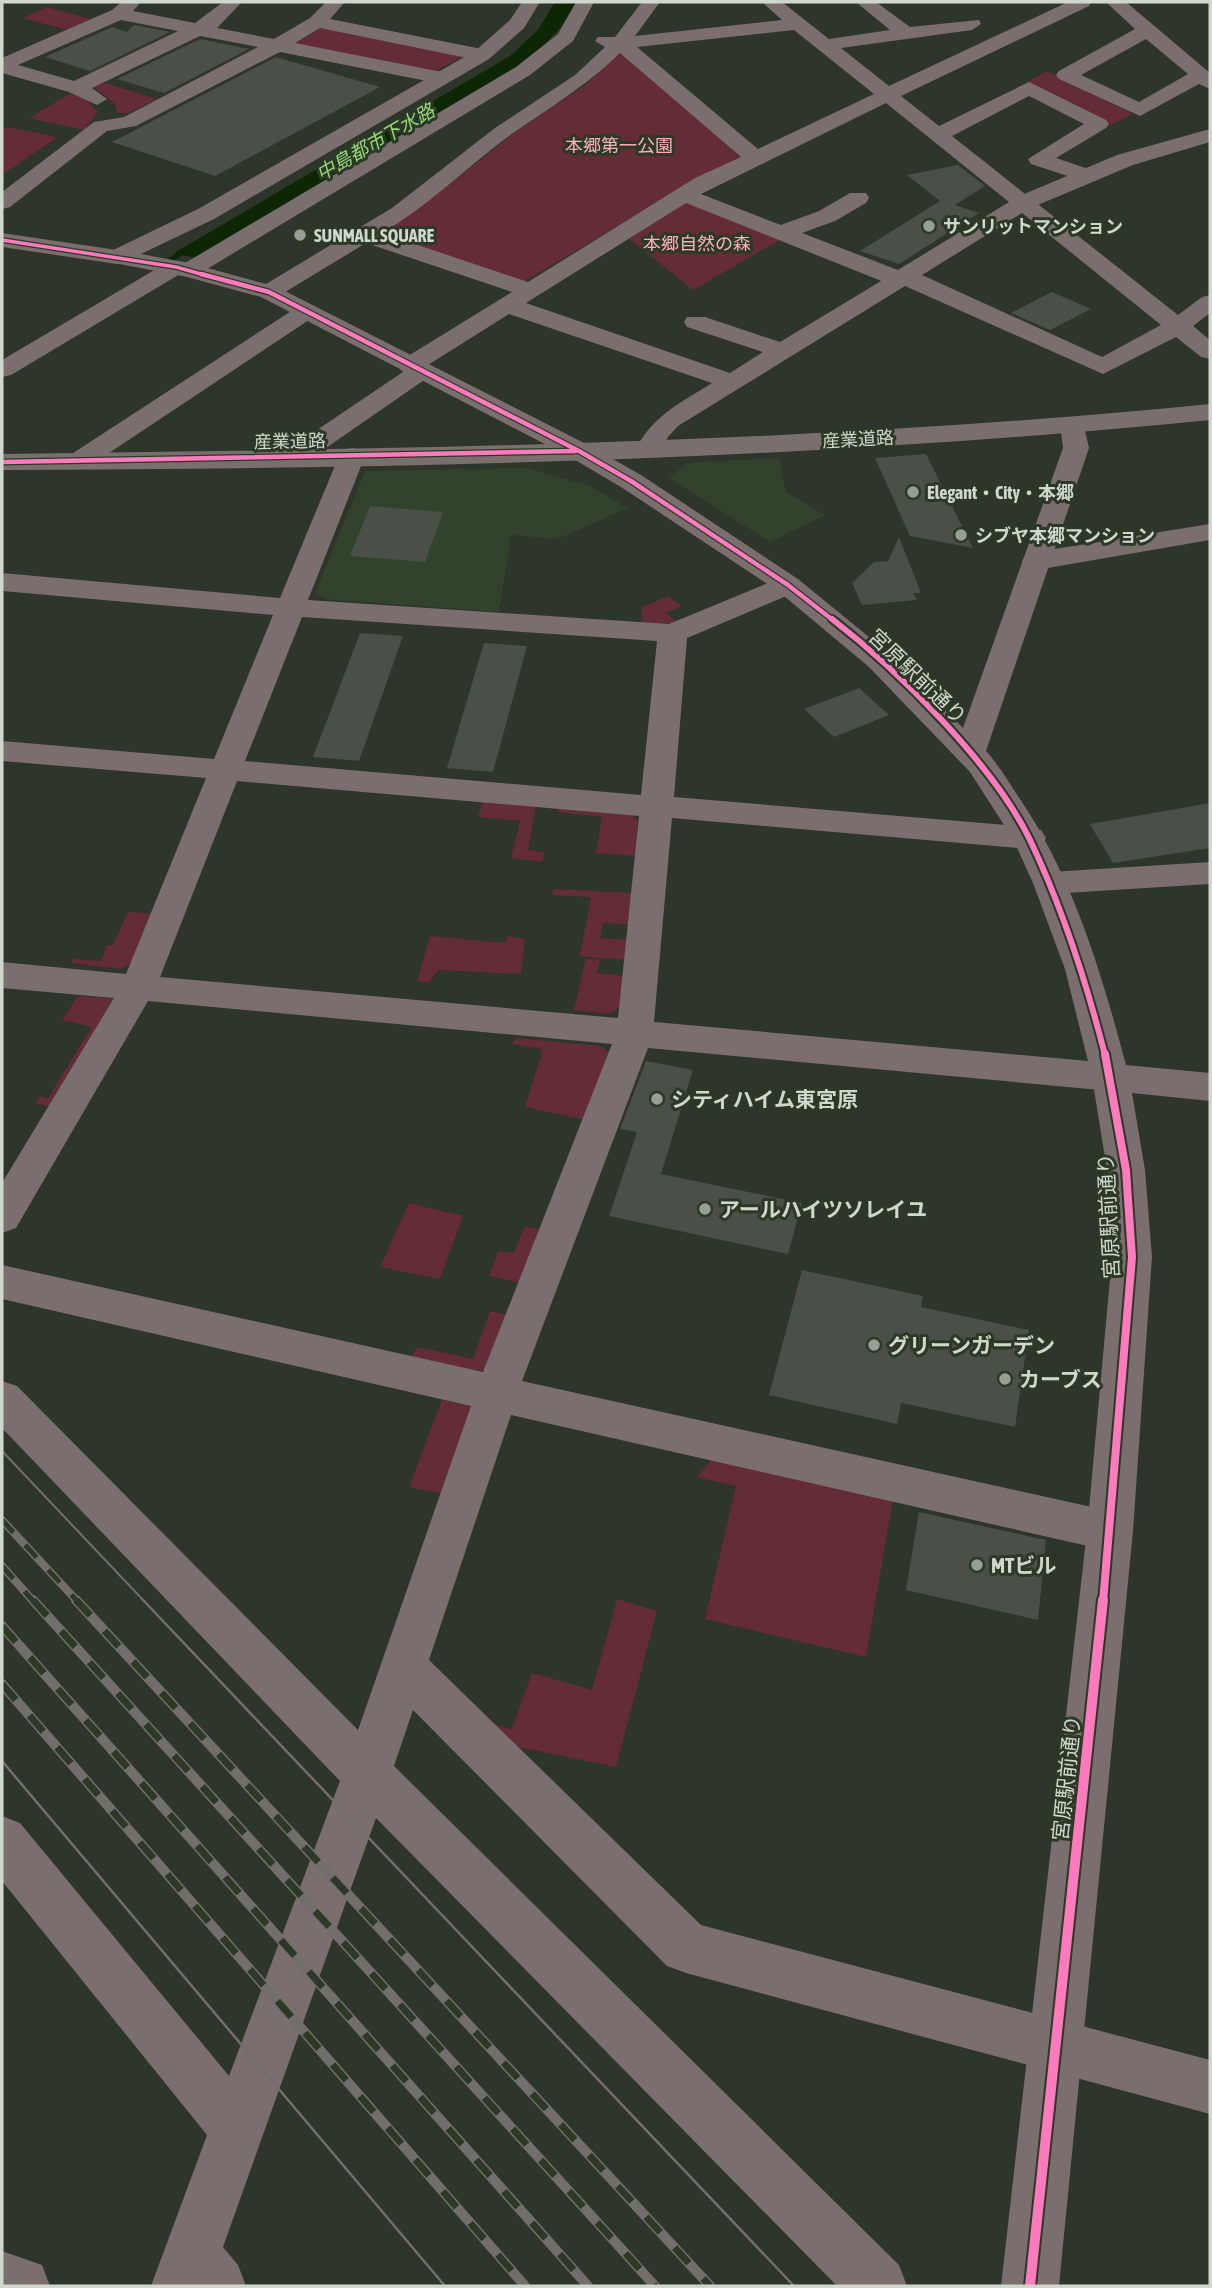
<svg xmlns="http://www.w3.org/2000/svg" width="1212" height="2288" font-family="'Asap Condensed','Noto Sans JP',sans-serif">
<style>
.built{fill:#32422d}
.green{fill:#632c36}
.water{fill:#0d2604}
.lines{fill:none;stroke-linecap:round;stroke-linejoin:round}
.stream{fill:#0d2604;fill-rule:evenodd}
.building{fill:#4a4f47}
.minor{fill:#7a6e6e;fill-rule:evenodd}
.tertiary{fill:#7a6e6e;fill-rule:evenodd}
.primary{fill:#796f6c;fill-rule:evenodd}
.tram-far1{stroke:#726e6b;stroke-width:2}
.tram{stroke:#726e6b;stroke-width:2.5}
.rail-far1-casing{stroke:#726e6b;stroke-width:8}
.rail-casing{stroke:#726e6b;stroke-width:10}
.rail-far1{stroke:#2c3927;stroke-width:5;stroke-dasharray:17;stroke-linecap:butt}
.rail{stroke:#2c3927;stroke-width:7;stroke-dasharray:21;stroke-linecap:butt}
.cycleway-far4-casing{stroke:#2c3927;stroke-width:6}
.cycleway-far3-casing{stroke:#2c3927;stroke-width:7}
.cycleway-far2-casing{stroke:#2c3927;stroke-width:10}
.cycleway-far1-casing{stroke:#2c3927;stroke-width:12}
.cycleway-casing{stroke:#2c3927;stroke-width:14}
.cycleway-far4{stroke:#fd7abc;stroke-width:3.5}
.cycleway-far3{stroke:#fd7abc;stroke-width:4.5}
.cycleway-far2{stroke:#fd7abc;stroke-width:6}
.cycleway-far1{stroke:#fd7abc;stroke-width:8}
.cycleway{stroke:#fd7abc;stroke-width:10}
.poi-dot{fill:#979f94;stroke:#2c3927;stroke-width:2.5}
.labels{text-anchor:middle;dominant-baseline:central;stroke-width:6;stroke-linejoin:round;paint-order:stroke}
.far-park-label{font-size:18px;fill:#fcb0bc;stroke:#2c3927}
.far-poi-label{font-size:18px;font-weight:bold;fill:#d0d8cd;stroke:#2c3927;text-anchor:start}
.far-street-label{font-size:18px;fill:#d0d8cd;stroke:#2c3927}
.far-water-label{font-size:19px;font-style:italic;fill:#95da77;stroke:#2c3927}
.street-label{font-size:21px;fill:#d0d8cd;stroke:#2c3927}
.poi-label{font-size:21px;font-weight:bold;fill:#d0d8cd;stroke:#2c3927;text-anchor:start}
</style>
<rect width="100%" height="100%" fill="#2e352b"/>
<g class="built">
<polygon points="779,458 786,492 825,515 770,542 669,478 687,463"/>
<polygon points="527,468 590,486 628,508 558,539 511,535 499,612 324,599 315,593 365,471"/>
</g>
<g class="green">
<polygon points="47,7 91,19 67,30 23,18"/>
<polygon points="329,28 466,55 436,71 294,44 320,29"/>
<polygon points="626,53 741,158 679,189 522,283 376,234 432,198 514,133 588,83 618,54"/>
<polygon points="1047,71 1133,114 1111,125 1027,82"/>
<polygon points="99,81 157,99 129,113 117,113 115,104 94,87"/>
<polygon points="71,93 84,97 98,112 84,130 29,118"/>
<polygon points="8,127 58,137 2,175 2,131"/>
<polygon points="686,199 785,237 693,290 627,237"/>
<polygon points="668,596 682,606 666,613 679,623 642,624 642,607"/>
<polygon points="483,801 536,806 528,850 544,852 543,862 511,858 520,821 478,817"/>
<polygon points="558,807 630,813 638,821 635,856 596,853 602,817 558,812"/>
<polygon points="553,889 633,893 630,924 603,923 600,938 628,940 625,960 580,956 591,897 552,895"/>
<polygon points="128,912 155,914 137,957 122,969 71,963 72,959 101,961 107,945 113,945"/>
<polygon points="430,936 505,943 508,936 525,939 521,974 439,970 429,982 417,981"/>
<polygon points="586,958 600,960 597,973 624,976 619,1007 610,1014 574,1010"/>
<polygon points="78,996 120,999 54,1108 35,1103 40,1096 48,1098 92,1027 62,1020"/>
<polygon points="515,1038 600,1046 609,1052 586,1120 525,1107 543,1049 512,1044"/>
<polygon points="409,1203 463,1216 440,1279 380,1267"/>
<polygon points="525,1226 543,1230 526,1284 489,1276 498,1251 514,1253"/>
<polygon points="490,1311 514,1316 494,1372 408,1363 417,1347 473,1359"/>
<polygon points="442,1400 469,1406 478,1415 447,1495 409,1487"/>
<polygon points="714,1457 893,1499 866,1657 705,1619 736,1486 697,1477"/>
<polygon points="617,1599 657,1611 616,1767 509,1745 491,1724 512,1729 532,1673 592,1690"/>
</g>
<polygon class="water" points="555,2 577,2 561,27 525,65 195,258 174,253 510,56 538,30"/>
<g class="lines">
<polygon class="stream" points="189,245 196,247 174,261 167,259"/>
</g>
<g class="building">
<polygon points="134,25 170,32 90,71 45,57 112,27 127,32"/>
<polygon points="200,39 249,49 164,93 117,79"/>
<polygon points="276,57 380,87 215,176 112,142"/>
<polygon points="958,165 985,186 955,205 979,213 899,264 860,251 940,201 907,175"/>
<polygon points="1052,292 1091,309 1050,330 1011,313"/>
<polygon points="926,454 973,548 910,536 875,458"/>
<polygon points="370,506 443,512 425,562 350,556"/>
<polygon points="899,537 921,593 913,593 917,600 862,605 852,583 874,562 888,561"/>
<polygon points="360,633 403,636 359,761 313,757"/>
<polygon points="484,643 527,646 493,772 447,768"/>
<polygon points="859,688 889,715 834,737 804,709"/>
<polygon points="1210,803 1210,848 1113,863 1090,824"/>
<polygon points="646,1061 693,1070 661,1174 802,1203 788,1254 609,1216 637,1132 620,1129"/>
<polygon points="802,1270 923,1296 921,1307 1029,1330 1015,1427 901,1403 897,1424 769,1395"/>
<polygon points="919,1512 1046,1540 1038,1620 906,1590"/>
</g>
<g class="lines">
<g class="minor">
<path d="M 121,2 L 141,2 L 133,11 L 195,23 L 223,2 L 242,2 L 217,28 L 274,39 L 310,18 L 326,2 L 345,2 L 330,19 L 482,49 L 492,55 L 482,61 L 320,28 L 295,43 L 442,72 L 452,78 L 442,84 L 280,52 L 136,126 L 107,131 L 10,207 L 2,209 L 2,192 L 94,122 L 124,117 L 258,47 L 200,36 L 92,88 L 107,99 L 97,105 L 69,92 L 2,73 L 2,58 L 112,10 ZM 121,20 L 178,31 L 74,81 L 18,65 Z"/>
<polygon points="576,2 594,2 573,41 530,75 197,275 180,274 11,375 2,377 2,360 168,262 185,263 516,67 558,34"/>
<path d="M 642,2 L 660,2 L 635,36 L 782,20 L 762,2 L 782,2 L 829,39 L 890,30 L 856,2 L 876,2 L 910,27 L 979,20 L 981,24 L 972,30 L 841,48 L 889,86 L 1068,2 L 1091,2 L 1089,6 L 901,96 L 939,126 L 1029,82 L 1106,120 L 1109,124 L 1106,128 L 1056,158 L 1094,171 L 1097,176 L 1086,182 L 1031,164 L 1028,159 L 1084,124 L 1029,96 L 952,136 L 1178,315 L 1202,297 L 1210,295 L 1210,313 L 1193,326 L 1210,340 L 1210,359 L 1201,357 L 1176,337 L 1103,374 L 905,286 L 678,426 L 668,437 L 658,455 L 640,455 L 636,449 C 652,416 682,402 712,383 L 509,314 L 428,365 L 434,371 L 430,376 L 326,448 L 312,462 L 294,462 L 290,456 L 308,436 L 403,372 L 397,366 L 400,361 L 512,292 L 366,243 L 277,297 L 261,297 L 257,292 L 261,287 L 392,208 L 495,128 L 575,75 L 605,47 L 595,41 L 598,37 L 615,37 ZM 794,30 L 874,94 L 758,149 L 637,47 ZM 620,53 L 741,157 L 695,178 L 528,282 L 382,233 C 428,206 466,168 509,136 C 549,108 585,87 620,53 ZM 886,103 L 1009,202 L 898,270 L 802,233 L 835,221 L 866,203 L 869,198 L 866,193 L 850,193 L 819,211 L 781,225 L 701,194 ZM 686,203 L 879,280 L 881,281 L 780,342 L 705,317 L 687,317 L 684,322 L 687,327 L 763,352 L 730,373 L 526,303 ZM 1022,213 L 1161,325 L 1102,357 L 922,275 Z"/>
<path d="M 1106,2 L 1126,2 L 1210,73 L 1210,89 L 1199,84 L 1140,116 L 1059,79 L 1056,75 L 1059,71 L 1135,29 ZM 1146,39 L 1188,74 L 1139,102 L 1081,75 Z"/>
<polygon points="2,233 117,250 125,252 129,257 125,262 117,264 2,247"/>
<polygon points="307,304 315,306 319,311 315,316 88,467 70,467 66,461 70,455 299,306"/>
<path d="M 352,448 L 361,450 L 365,456 L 308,600 L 669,624 L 778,579 L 788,576 L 798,579 L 802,585 L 798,591 L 687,638 L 674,797 L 1029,827 L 1041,830 L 1046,838 L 1041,846 L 1029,849 L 672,818 L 654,1022 L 1111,1063 L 1124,1067 L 1130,1077 L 1124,1087 L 1111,1091 L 648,1048 L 522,1381 L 1110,1511 L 1126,1517 L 1133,1531 L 1126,1545 L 1110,1551 L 511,1415 L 429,1660 L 701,1925 L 1210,2060 L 1210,2114 L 686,1973 L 667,1966 L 413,1710 L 394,1766 L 899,2265 L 907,2286 L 837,2286 L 376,1818 L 223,2247 L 238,2265 L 246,2286 L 151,2286 L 207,2135 L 2,1881 L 2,1816 L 20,1823 L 229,2076 L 340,1781 L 2,1428 L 2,1381 L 17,1386 L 358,1730 L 471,1406 L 2,1299 L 2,1265 L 483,1372 L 612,1044 L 148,1001 L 16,1228 L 2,1233 L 2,1183 L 114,998 L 2,988 L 2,962 L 126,974 L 206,778 L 2,761 L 2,741 L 214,759 L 273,615 L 2,591 L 2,573 L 280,598 L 339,456 L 343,450 ZM 302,617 L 657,641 L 641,795 L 245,761 ZM 237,781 L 639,816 L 618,1018 L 160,977 Z"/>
<polygon points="1210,524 1210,540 1036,570 1026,567 1022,561 1026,555 1036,552"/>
<polygon points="1210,862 1210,884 1050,894 1038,891 1033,883 1038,875 1050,872"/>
<polygon points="2,2251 42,2265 50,2286 2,2286"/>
</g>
<g class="tertiary">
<path d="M 522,2 L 540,2 L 524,28 L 489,59 L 214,219 L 141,254 L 189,263 L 277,287 L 588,445 L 641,475 L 798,579 L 891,655 L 963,728 L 1063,448 L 1060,424 L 1064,418 L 1082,418 L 1089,448 L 986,751 C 999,765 1009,783 1020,799 C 1074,880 1101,971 1126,1065 L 1210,1073 L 1210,1101 L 1132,1093 L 1145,1170 L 1152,1257 L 1133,1531 L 1059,2286 L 1001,2286 L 1087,1531 L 1112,1257 L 1107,1170 L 1092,1077 L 1065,969 L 1033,883 L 1013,839 L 970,772 L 869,667 L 778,591 L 621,487 L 570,457 L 261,297 L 187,277 L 109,262 L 105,257 L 109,252 L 198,209 L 475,51 L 510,20 Z"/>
<polygon points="1210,129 1210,142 1133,165 1033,207 1025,209 1014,202 1017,197 1117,155"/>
</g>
<path class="primary" d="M 1210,404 L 1210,420 C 809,460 405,469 2,470 L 2,454 C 406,449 808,444 1210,404 Z"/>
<polyline class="tram-far1" points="2,1451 145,1602"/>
<g class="tram">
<polyline points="143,1600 794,2286"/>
<polyline points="2,1761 445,2286"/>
</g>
<g class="rail-far1-casing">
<g id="rail-far1">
<polyline points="2,1520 78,1602"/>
<polyline points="2,1566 34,1602"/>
</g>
</g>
<g class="rail-casing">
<g id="rail">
<polyline points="33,1600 655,2286"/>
<polyline points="76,1600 710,2286"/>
<polyline points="2,1626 588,2286"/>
<polyline points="2,1684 525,2286"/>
</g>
</g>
<use href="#rail-far1" class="rail-far1"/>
<use href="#rail" class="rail"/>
<g class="cycleway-far4-casing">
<polyline id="cycleway-far4" points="2,240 176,267 208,276"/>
</g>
<g class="cycleway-far3-casing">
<g id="cycleway-far3">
<polyline points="201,274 269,292 579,451 631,481 788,585 834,621"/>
<polyline points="2,462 576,451"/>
</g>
</g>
<g class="cycleway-far2-casing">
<path id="cycleway-far2" d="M 832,619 C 898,670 994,765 1030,840 C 1063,909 1086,981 1105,1055"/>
</g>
<g class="cycleway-far1-casing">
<polyline id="cycleway-far1" points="1103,1602 1132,1257 1126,1170 1105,1054"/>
</g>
<g class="cycleway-casing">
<polyline id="cycleway" points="1030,2286 1103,1600"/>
</g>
<use href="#cycleway-far4" class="cycleway-far4"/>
<use href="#cycleway-far3" class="cycleway-far3"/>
<use href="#cycleway-far2" class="cycleway-far2"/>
<use href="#cycleway-far1" class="cycleway-far1"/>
<use href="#cycleway" class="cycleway"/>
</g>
<g class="poi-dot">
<circle cx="929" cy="226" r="7"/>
<circle cx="300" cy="235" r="7"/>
<circle cx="913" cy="492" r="7"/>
<circle cx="961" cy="535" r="7"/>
<circle cx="657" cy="1099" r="7"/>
<circle cx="705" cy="1209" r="7"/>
<circle cx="874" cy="1345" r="7"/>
<circle cx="1005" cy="1379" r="7"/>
<circle cx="977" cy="1565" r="7"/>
</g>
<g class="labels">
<g class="far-park-label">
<text x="619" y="145">本郷第一公園</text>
<text x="697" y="243">本郷自然の森</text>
</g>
<g class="far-poi-label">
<text x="943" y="226">サンリットマンション</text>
<text x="314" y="235">SUNMALL SQUARE</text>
<text x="927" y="492">Elegant・City・本郷</text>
<text x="975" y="535">シブヤ本郷マンション</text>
</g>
<g class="far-street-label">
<text transform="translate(858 439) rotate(-3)">産業道路</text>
<text transform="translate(290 441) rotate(-1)">産業道路</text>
</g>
<g class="far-water-label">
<text transform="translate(375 142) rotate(-30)">中島都市下水路</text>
</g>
<g class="street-label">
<text transform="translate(918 676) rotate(44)">宮原駅前通り</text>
<text transform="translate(1108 1216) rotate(-93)">宮原駅前通り</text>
<text transform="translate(1066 1778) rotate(-84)">宮原駅前通り</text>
</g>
<g class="poi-label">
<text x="671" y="1099">シティハイム東宮原</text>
<text x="719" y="1209">アールハイツソレイユ</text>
<text x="888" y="1345">グリーンガーデン</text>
<text x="1019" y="1379">カーブス</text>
<text x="991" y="1565">MTビル</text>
</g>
</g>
<rect width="1212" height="2288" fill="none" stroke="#d0d8cd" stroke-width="7"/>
</svg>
